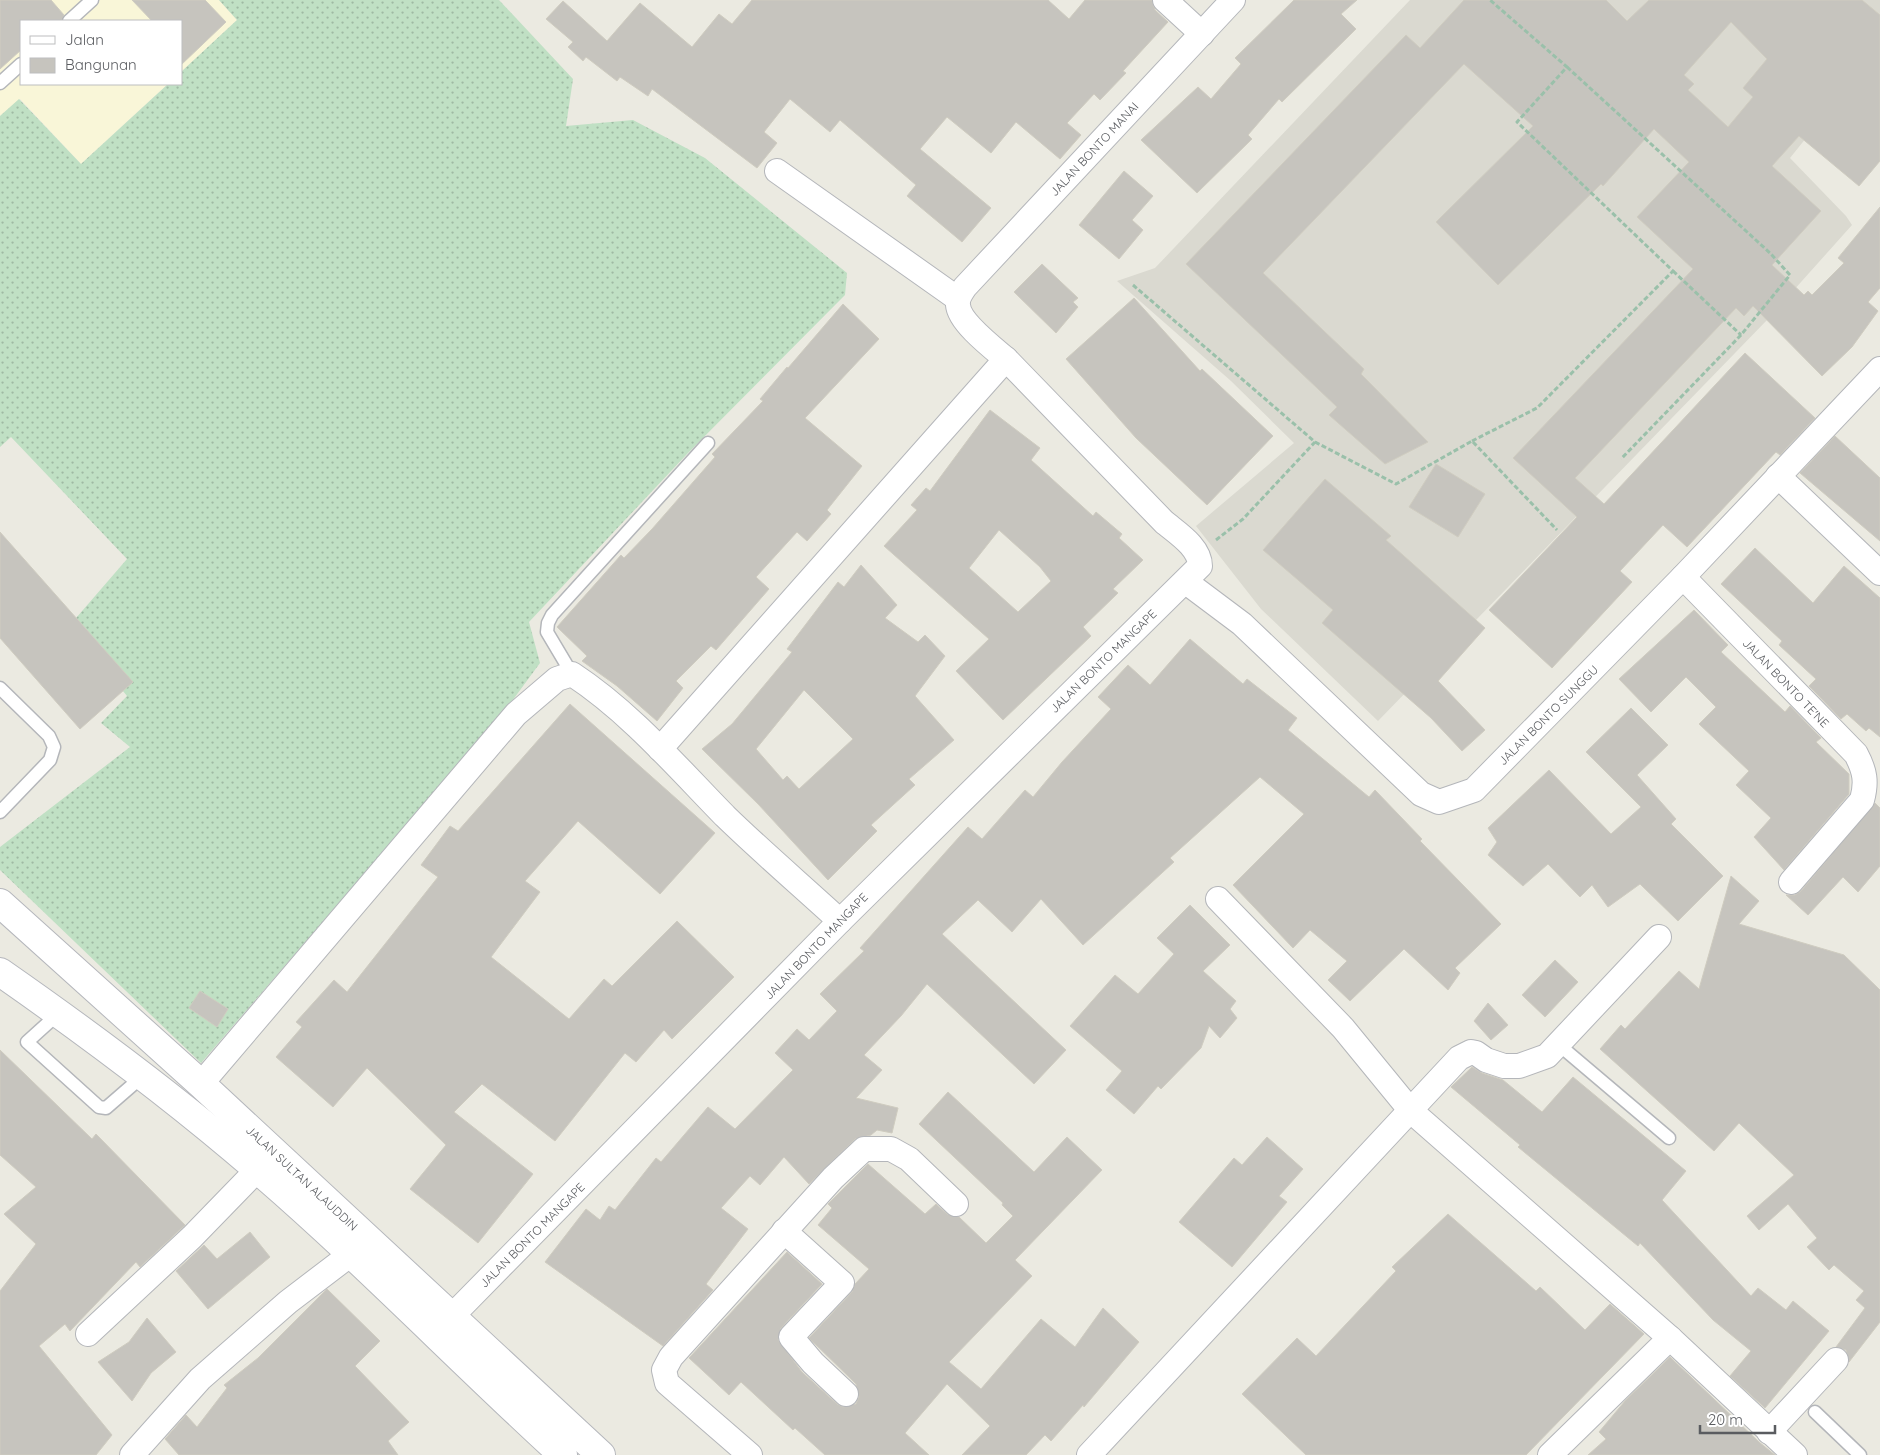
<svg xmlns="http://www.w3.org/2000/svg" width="1880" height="1455" font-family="Quicksand,sans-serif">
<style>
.commercial{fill:#f9f6d8}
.education{fill:#dad9d0}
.grass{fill:url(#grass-dots)}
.building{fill:#c6c4be;stroke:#cfccc0;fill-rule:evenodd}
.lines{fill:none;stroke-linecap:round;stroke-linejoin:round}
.service-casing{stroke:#b4b6ba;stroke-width:15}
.minor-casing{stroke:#b4b6ba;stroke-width:26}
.secondary-casing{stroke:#b5b7bc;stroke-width:30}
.path{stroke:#9ac0aa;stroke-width:3;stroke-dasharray:5 2.5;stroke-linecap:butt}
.service{stroke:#fff;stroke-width:12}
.minor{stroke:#fff;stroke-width:24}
.secondary{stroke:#fff;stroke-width:28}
.labels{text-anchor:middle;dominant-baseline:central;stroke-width:4;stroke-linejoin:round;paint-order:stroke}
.street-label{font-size:12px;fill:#5a5c60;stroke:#fff}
</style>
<defs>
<pattern id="grass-dots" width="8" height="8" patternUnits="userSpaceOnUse" patternTransform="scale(1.25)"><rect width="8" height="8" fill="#c0e0c4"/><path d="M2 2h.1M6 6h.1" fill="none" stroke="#9fb9a3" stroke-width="1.8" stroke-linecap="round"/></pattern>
</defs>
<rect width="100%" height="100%" fill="#ebeae1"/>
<polygon class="commercial" points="0,0 219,0 237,20 181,72 181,21 21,21 21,84 168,84 81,164 20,99 0,116"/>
<polygon class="education" points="1410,0 1880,0 1880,46 1790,158 1846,216 1852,225 1768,319 1378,721 1261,609 1196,526 1294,443 1231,381 1117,281 1155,268"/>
<polygon class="grass" points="219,0 499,0 573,79 566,126 633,120 705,158 847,273 845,295 688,453 529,622 540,663 504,712 201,1063 0,870 0,847 130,747 101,723 127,696 70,625 127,559 11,437 0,447 0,116 19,99 81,164 168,84 181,84 181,72 237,20"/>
<g class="building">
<polygon points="0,0 51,0 64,15 61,21 21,21 21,50 0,69"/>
<polygon points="132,0 205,0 226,22 181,65 181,21 152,21"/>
<polygon points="752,0 1048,0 1069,19 1085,0 1152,0 1155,10 1168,22 1123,71 1126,73 1100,100 1094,94 1067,123 1081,135 1060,159 1016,122 991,153 947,117 920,149 991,208 962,242 907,196 916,185 840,120 830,132 790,99 764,132 777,143 757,168 652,89 648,96 620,77 617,81 586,57 583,61 568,47 573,42 546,19 563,1 607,41 640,3 692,47 719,14 732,24"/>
<polygon points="1294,0 1357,0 1341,14 1356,29 1282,102 1279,99 1248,135 1252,139 1197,193 1141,140 1198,87 1211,99 1241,64 1235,58"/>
<path d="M 1464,0 L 1606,0 L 1627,21 L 1649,0 L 1862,0 L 1880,15 L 1880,161 L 1859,186 L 1799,136 L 1772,166 L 1821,211 L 1772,265 L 1804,295 L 1808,291 L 1812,295 L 1844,263 L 1838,258 L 1880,207 L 1880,288 L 1868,302 L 1878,311 L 1852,347 L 1822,376 L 1753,306 L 1744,316 L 1736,308 L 1575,478 L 1604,504 L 1745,353 L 1815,418 L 1780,455 L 1776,452 L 1687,547 L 1663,525 L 1620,571 L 1632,582 L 1552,668 L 1489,610 L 1577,517 L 1513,458 L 1693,269 L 1637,217 L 1689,162 L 1654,129 L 1603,186 L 1601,184 L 1498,285 L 1436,222 L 1533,126 L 1464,64 L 1263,273 L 1364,369 L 1361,374 L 1428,442 L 1385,464 L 1329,415 L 1337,407 L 1186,264 L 1406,35 L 1420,48 ZM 1731,22 L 1767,59 L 1743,88 L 1753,97 L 1728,127 L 1688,90 L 1694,84 L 1684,75 Z"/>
<polygon points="1124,171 1153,196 1132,220 1143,230 1119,259 1079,225"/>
<polygon points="1042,264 1078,298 1073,302 1078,307 1056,333 1014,292"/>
<polygon points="1134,298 1200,371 1202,369 1273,436 1207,505 1136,438 1066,359"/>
<polygon points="843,304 879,339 805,418 862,466 827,510 831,514 807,541 797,532 756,577 769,589 716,650 711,646 676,681 683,688 657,721 617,686 582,661 587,656 557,627 621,555 624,558 652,529 715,457 712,454 763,401 760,399 787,367 788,368"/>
<path d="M 990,410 L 1040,448 L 1031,460 L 1093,516 L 1096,512 L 1122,534 L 1119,538 L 1143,560 L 1113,589 L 1118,593 L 1083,627 L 1091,636 L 1003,720 L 956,671 L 989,639 L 884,546 L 917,510 L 911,505 L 926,488 L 930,491 ZM 999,530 L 1040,567 L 1051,581 L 1018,612 L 969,568 Z"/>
<polygon points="1835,436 1880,478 1880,541 1800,473"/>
<polygon points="1436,464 1485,494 1458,537 1409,507"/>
<polygon points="1325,479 1391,536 1386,540 1485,628 1438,681 1485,730 1462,751 1431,718 1322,623 1333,610 1263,550"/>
<polygon points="0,532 133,682 80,729 0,638"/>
<polygon points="1755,548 1813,603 1844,566 1880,598 1880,737 1869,728 1866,731 1847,714 1841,719 1809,686 1816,679 1779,645 1782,641 1721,584"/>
<path d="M 861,565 L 897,605 L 885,618 L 918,642 L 925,635 L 945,656 L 915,696 L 954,740 L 909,779 L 915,785 L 871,825 L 877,831 L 828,880 L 758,804 L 702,749 L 732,724 L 792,652 L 787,649 L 838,582 L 844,587 ZM 804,690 L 853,739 L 799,789 L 787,776 L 783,780 L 756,749 Z"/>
<polygon points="1694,610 1728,645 1721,652 1785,712 1790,706 1821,738 1816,742 1849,774 1849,794 1784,870 1754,837 1771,818 1736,785 1749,771 1699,724 1716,707 1686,677 1651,712 1619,679"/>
<polygon points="1190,639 1243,684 1247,679 1297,718 1288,730 1369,797 1375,790 1422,839 1420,841 1501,924 1455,968 1460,973 1448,990 1404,949 1350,1001 1328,980 1347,961 1310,930 1293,948 1233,885 1304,814 1260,777 1170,858 1174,862 1083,945 1041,899 1012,932 978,900 942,934 1066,1050 1034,1084 927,984 901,1016 864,1055 882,1070 856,1098 898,1108 892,1133 877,1130 871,1135 855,1139 809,1184 784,1157 760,1185 750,1176 721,1208 748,1229 706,1284 713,1290 663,1346 545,1262 586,1209 600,1220 609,1206 615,1210 656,1158 661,1162 708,1107 735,1129 793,1070 775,1053 797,1029 809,1040 837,1011 820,994 864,951 860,948 968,827 982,839 1025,790 1033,797 1062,762 1111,709 1098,697 1128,665 1150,685"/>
<polygon points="570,704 715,833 660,894 578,821 525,881 540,892 491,957 569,1019 604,979 612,986 677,921 734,977 672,1039 664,1030 636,1062 625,1053 555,1141 482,1084 454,1112 533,1174 478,1243 410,1189 446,1145 367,1068 333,1107 276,1057 302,1027 296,1022 334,980 347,992 438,877 421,865 450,826 458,831"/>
<polygon points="1631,708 1668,745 1637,775 1676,819 1671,824 1723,876 1678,921 1640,884 1608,907 1592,885 1580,897 1548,864 1523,886 1488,855 1497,842 1488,828 1549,770 1611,834 1641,807 1586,752"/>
<polygon points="1875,803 1880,808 1880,866 1858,892 1843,877 1808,915 1786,895 1795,895 1801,891"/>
<polygon points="1731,876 1759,901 1739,924 1844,955 1880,990 1880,1322 1849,1362 1846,1350 1836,1347 1865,1308 1856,1300 1864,1291 1834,1265 1829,1270 1807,1247 1817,1238 1788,1204 1759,1230 1747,1216 1794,1175 1739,1123 1714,1151 1600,1049 1621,1025 1625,1029 1679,971 1699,989"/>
<polygon points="1190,905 1230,945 1203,971 1236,1001 1230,1009 1237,1018 1220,1038 1209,1026 1201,1048 1161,1089 1158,1086 1134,1114 1106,1090 1122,1071 1070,1026 1115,975 1138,994 1174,954 1157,938"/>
<polygon points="1555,960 1578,982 1545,1017 1522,995"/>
<polygon points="200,991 228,1009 217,1027 189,1008"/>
<polygon points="1488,1003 1508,1025 1491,1040 1474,1021"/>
<polygon points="0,1050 92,1139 96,1134 185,1225 140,1267 136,1262 70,1331 65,1324 39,1346 112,1435 96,1455 0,1455 0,1291 36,1244 4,1214 36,1187 0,1155"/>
<polygon points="1472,1067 1482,1073 1503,1080 1542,1112 1573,1077 1686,1171 1662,1200 1751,1296 1758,1288 1786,1310 1793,1301 1829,1331 1765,1408 1730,1376 1751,1351 1713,1320 1640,1243 1638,1246 1518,1147 1520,1145 1451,1087"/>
<polygon points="948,1092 1034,1172 1067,1137 1102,1170 1015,1260 1032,1276 949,1362 981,1389 1041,1319 1075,1347 1103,1308 1139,1342 1084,1407 1083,1405 1051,1441 1045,1435 1026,1455 962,1455 990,1426 947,1384 905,1433 929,1455 825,1455 795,1428 793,1430 741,1382 729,1395 689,1358 787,1252 822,1284 781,1328 778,1340 802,1372 837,1404 843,1407 856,1404 859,1397 856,1384 809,1338 852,1292 855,1284 869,1269 818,1225 832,1208 828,1204 868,1164 925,1214 936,1204 947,1214 959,1217 986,1243 1013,1216 1002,1205 1003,1203 919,1124"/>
<polygon points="1267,1137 1303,1169 1279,1196 1287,1202 1232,1267 1179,1222 1234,1158 1242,1165"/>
<polygon points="1448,1214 1536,1291 1540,1287 1585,1330 1610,1304 1644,1334 1526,1455 1306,1455 1242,1394 1297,1338 1316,1356 1396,1271 1392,1267"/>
<polygon points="250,1232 270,1257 208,1309 176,1271 204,1245 217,1259"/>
<polygon points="327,1289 380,1341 355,1366 409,1422 388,1441 398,1455 179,1455 165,1439 186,1415 197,1427 227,1388 224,1385 258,1358"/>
<polygon points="147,1318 176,1352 151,1373 132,1401 98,1362 129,1342"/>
<polygon points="1670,1357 1759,1442 1775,1455 1588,1455 1606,1439 1599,1432 1625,1401"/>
</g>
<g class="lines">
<g class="service-casing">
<g id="service">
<polyline points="69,21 92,0"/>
<polyline points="0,83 21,64"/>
<polyline points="572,674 547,632 548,623 552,615 708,443"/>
<polyline points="0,688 49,736 54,747 50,760 0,812"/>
<polyline points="59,1013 27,1042 99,1107 106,1108 144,1075"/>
<polyline points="1558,1044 1669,1138"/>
<polyline points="1815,1412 1860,1455"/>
</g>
</g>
<g class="minor-casing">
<g id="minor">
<polyline points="1165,0 1202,34"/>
<polyline points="777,171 958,299"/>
<polyline points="1778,476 1880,573"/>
<path d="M 1683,577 L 1856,754 C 1865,771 1867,782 1862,800 L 1791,882"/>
<polyline points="1186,582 1242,624 1421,794 1439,802 1474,790 1683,577 1880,369"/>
<path d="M 660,749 L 1006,359 C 993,348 959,322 958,305 C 957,298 961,293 965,287 L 1233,0"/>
<polyline points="1218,899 1343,1028 1411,1111 1670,1338 1795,1455"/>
<path d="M 201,1084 L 516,714 L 557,679 L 572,674 C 630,712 677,767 725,816 C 762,852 802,886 840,921"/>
<polyline points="784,1231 842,1283 791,1337 813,1363 846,1394"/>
<path d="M 452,1316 L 840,921 L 1200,566 C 1200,547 1177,533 1164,522 L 1006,359"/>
<polyline points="88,1334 192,1237 258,1169"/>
<polyline points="1769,1432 1836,1360"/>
<polyline points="132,1455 200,1379 288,1302 351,1254"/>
<polyline points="750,1455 667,1383 664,1370 671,1357 833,1178 864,1149 891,1149 909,1159 956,1204"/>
<polyline points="1089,1455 1459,1058 1471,1052 1476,1053 1486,1060 1504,1066 1519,1066 1547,1056 1659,937"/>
<polyline points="1550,1455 1670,1338"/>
</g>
</g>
<g class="secondary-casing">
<g id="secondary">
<polyline points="0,903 201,1084 601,1455"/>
<path d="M 0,972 C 89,1034 175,1098 257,1169 C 363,1260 460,1361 563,1455"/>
</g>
</g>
<g class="path">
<polyline points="1567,67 1770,253 1790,275 1741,335 1621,459"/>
<polyline points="1673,271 1741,335"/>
<polyline points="1133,285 1315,442 1243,519 1216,540"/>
<polyline points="1472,441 1537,408 1673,271 1517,122 1567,67 1490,0"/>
<polyline points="1315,442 1396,484 1472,441 1557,530"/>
</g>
<use href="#service" class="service"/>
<use href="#minor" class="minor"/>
<use href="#secondary" class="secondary"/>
</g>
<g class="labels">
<g class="street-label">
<text transform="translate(1094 149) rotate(-47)">JALAN BONTO MANAI</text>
<text transform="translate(1103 661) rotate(-44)">JALAN BONTO MANGAPE</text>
<text transform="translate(1786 683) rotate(46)">JALAN BONTO TE'NE</text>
<text transform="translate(1548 715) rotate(-45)">JALAN BONTO SUNGGU</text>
<text transform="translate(816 946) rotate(-46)">JALAN BONTO MANGAPE</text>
<text transform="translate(302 1178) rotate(43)">JALAN SULTAN ALAUDDIN</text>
<text transform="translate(532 1235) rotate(-45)">JALAN BONTO MANGAPE</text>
</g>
</g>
<rect x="20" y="20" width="162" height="65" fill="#ffffff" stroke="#bdbebf"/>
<rect x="30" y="36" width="25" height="8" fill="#ffffff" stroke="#bdbebf"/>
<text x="65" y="45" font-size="15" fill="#5a5c60">Jalan</text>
<rect x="30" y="58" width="25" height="15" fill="#c6c4be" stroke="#bdbebf"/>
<text x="65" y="70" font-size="15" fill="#5a5c60">Bangunan</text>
<path d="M1700 1425v8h75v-8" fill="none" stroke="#5a5c60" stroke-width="2.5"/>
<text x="1708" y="1425" font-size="15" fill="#5a5c60" stroke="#ffffff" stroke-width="4" paint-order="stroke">20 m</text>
</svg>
